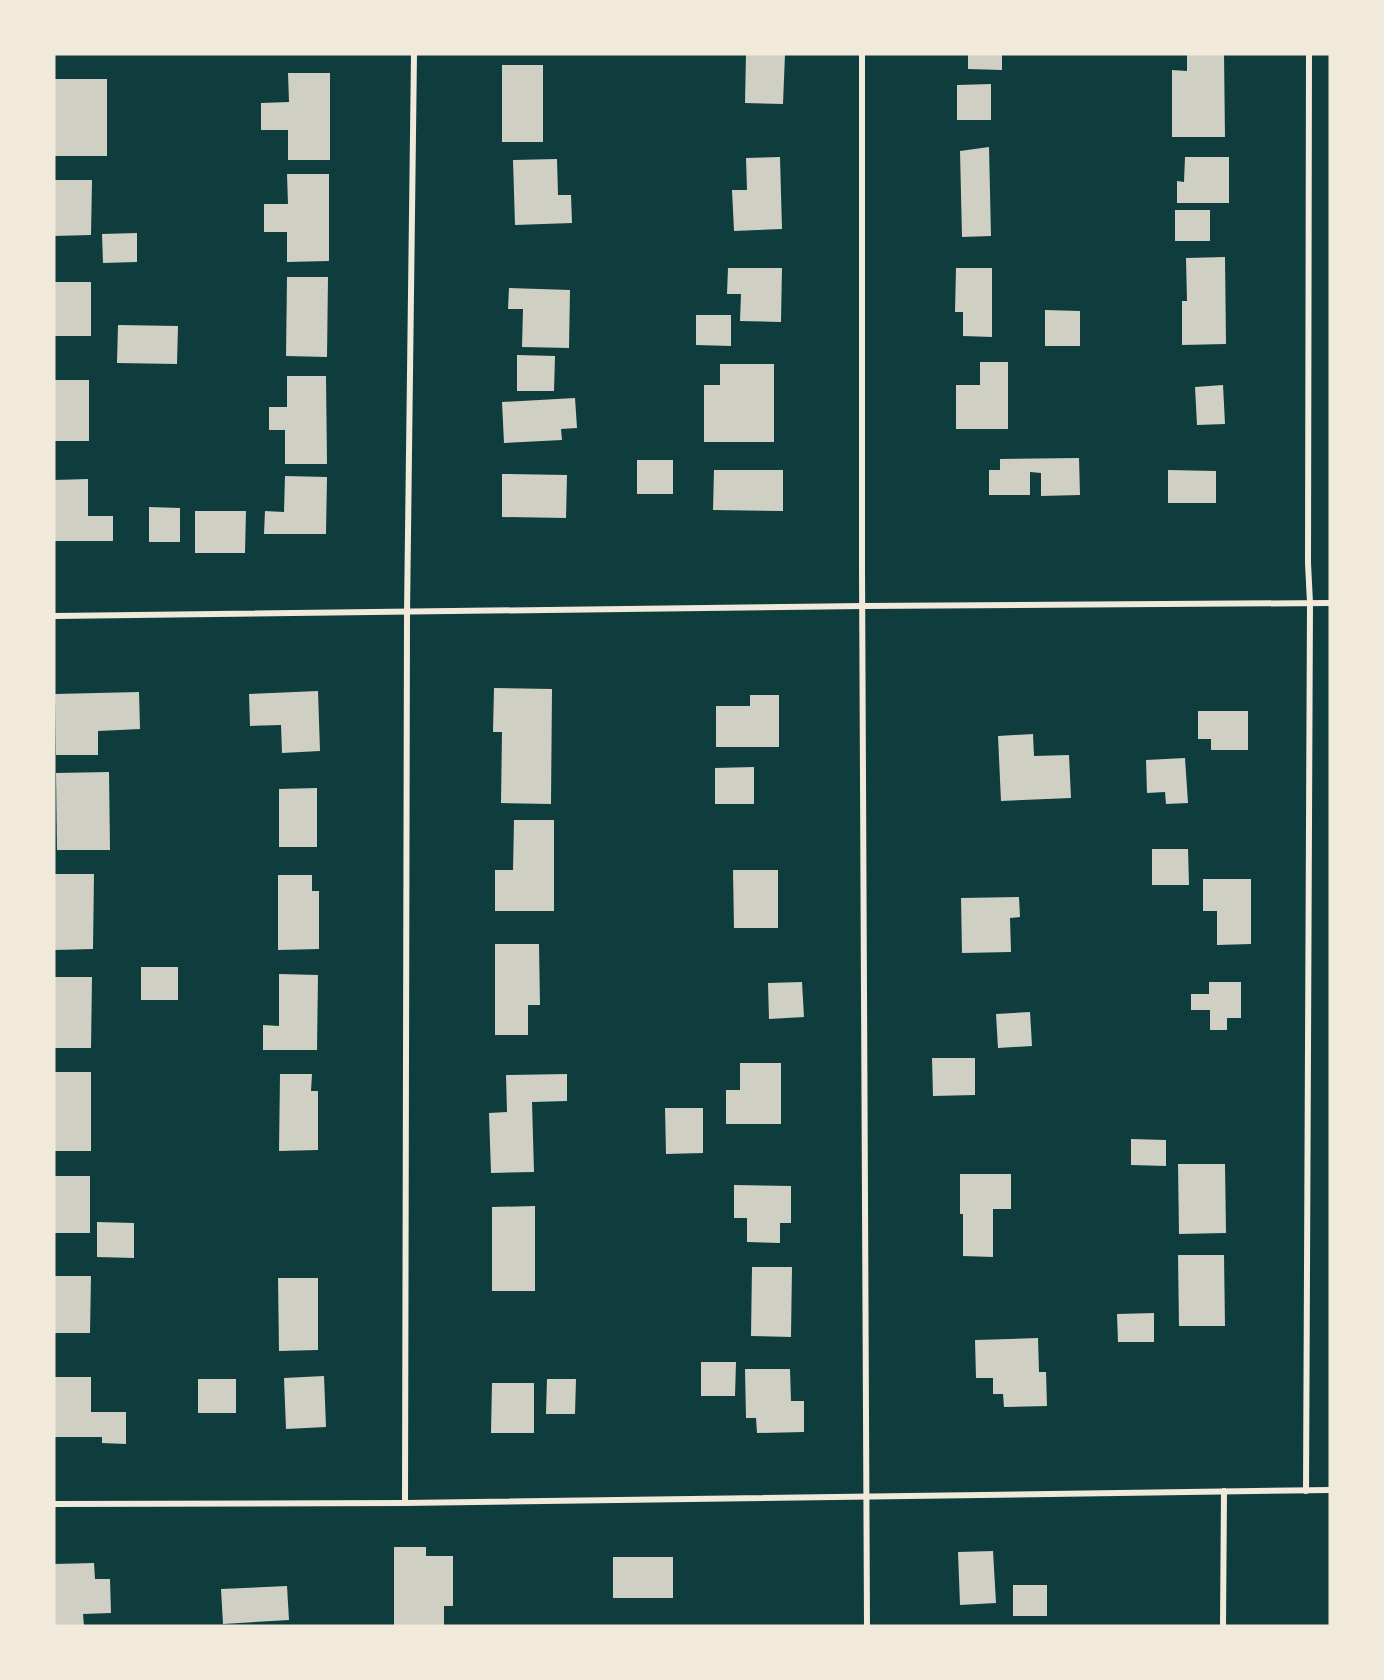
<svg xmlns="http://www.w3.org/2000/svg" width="1384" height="1680" font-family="Arial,sans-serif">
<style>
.building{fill:#cfcfc3}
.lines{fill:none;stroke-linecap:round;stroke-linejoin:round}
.minor{stroke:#f1e9da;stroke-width:6}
</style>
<rect width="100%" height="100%" fill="#0f3d3e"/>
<g class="building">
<polygon points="746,54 785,54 783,104 745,103"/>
<polygon points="968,54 1002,54 1002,70 968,69"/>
<polygon points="1187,54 1224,54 1225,137 1172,137 1172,70 1187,71"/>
<rect x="502" y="65" width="41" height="77"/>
<polygon points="288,73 330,73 330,160 288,160 288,130 261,130 261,103 289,102"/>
<rect x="54" y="79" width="53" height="77"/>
<polygon points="991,84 991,120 957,120 957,85"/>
<polygon points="989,147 991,236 962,237 960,151"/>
<polygon points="780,157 782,229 734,231 732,190 747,190 746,158"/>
<polygon points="1185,157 1229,157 1229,203 1177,203 1177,181 1184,182"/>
<polygon points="557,159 558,195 571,195 572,223 515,225 513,160"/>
<polygon points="287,174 329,174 329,261 287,262 287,232 264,232 264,204 288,204"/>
<polygon points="54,180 92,180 91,235 54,236"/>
<rect x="1175" y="210" width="35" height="31"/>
<polygon points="137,233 137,262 103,263 102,234"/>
<polygon points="1225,257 1226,344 1182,345 1182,301 1187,301 1186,258"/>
<polygon points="728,268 782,268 781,322 740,321 741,294 727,294"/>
<polygon points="956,268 992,268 992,337 963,336 963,312 955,312"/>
<polygon points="287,277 328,277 327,357 286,356"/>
<rect x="54" y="282" width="37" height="54"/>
<polygon points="509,288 570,290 569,348 522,347 523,309 508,309"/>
<polygon points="1045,310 1080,311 1080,346 1045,346"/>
<polygon points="696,315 731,315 731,346 696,345"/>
<polygon points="118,325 178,326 177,364 117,363"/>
<polygon points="517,355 555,356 554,391 517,391"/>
<polygon points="980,362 1008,362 1008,429 956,429 956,385 980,385"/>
<polygon points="720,364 774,364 774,442 704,442 704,385 720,385"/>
<polygon points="287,376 326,376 327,464 285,464 285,430 269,430 269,407 287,407"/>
<rect x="54" y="380" width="35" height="61"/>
<polygon points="1223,385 1225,424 1197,425 1195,387"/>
<polygon points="575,398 577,428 561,429 562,440 504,443 502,402"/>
<polygon points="1079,458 1080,495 1041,496 1041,473 1030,472 1030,495 989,495 989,470 1000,470 1000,459"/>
<rect x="637" y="460" width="36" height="34"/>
<polygon points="714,470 783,470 783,511 713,510"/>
<polygon points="1168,470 1216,471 1216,503 1168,503"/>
<polygon points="502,474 567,475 566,518 502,517"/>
<polygon points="285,476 327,477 326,534 264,534 265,511 284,512"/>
<polygon points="88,479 88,516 113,516 113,541 54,541 54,480"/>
<polygon points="149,507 180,508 180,542 149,542"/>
<polygon points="195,511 246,511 245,553 195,553"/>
<polygon points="494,688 552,689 551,804 501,803 502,732 493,732"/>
<polygon points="318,691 320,751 282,753 281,725 250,726 249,694"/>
<polygon points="139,692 140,729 98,731 98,755 56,755 55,694"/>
<polygon points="750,695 779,695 779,747 716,747 716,706 750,706"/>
<polygon points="1198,711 1248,711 1248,750 1211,750 1211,739 1198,739"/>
<polygon points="1033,734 1034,756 1069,755 1071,798 1001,801 998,736"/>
<polygon points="1185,758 1188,803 1166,804 1165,792 1147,793 1146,760"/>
<polygon points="754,767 754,804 715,804 715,768"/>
<polygon points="109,772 110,850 57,850 56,773"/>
<polygon points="317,788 317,847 279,847 279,789"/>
<polygon points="514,820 554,820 554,911 495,911 495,870 513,870"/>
<polygon points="1152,849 1188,849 1189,885 1152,885"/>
<polygon points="733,870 778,870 778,928 734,928"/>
<polygon points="55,874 94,874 93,949 55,950"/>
<polygon points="278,875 312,875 312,891 319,891 319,949 278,950"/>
<polygon points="1203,879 1251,879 1251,944 1217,945 1217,911 1203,911"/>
<polygon points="1019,897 1020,917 1010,918 1011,952 962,953 961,898"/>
<polygon points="495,944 539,944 540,1005 528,1005 528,1035 495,1035"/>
<rect x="141" y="967" width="37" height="33"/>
<polygon points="279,974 318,975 317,1050 263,1050 263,1025 279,1026"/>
<polygon points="54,977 92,977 91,1048 54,1048"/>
<polygon points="802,982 804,1017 769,1019 768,983"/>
<polygon points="1209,982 1241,982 1241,1018 1227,1018 1227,1030 1210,1030 1210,1010 1191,1010 1191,994 1209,994"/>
<polygon points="1030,1012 1032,1046 998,1048 996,1014"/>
<polygon points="932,1058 975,1058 975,1095 933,1096"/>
<polygon points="740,1063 781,1063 781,1124 726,1124 726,1090 740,1090"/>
<rect x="54" y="1072" width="37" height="79"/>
<polygon points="280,1074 312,1074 311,1091 318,1091 318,1150 279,1151"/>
<polygon points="567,1074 567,1101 532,1102 534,1172 491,1173 489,1113 507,1112 506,1075"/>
<polygon points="665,1108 703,1108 703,1153 666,1154"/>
<polygon points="1131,1139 1166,1140 1166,1166 1131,1165"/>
<polygon points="1178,1164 1225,1164 1226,1233 1179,1234"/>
<polygon points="960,1174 1011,1174 1011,1209 993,1209 993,1257 963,1256 963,1214 960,1214"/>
<rect x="54" y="1176" width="36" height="57"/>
<polygon points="734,1185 791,1186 791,1223 780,1223 780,1243 747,1242 747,1218 734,1218"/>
<polygon points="535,1206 535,1291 492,1291 492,1207"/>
<polygon points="97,1222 134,1223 134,1258 97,1257"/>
<polygon points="1178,1255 1224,1255 1225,1326 1179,1326"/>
<polygon points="752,1267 792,1267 791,1337 751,1336"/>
<polygon points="54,1276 91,1276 90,1333 54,1333"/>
<polygon points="278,1278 318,1278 318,1350 279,1351"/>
<polygon points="1154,1313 1154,1342 1118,1342 1117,1314"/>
<polygon points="1038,1338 1039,1372 1046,1372 1047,1406 1004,1407 1003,1394 993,1394 993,1378 976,1378 975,1340"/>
<polygon points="701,1362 736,1362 735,1396 701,1396"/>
<polygon points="745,1369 790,1369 791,1401 804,1401 804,1432 757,1433 756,1418 746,1418"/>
<polygon points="324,1376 326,1427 286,1429 284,1378"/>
<polygon points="54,1377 91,1377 91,1412 126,1412 126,1444 102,1443 102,1437 54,1437"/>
<rect x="198" y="1379" width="38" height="34"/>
<polygon points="547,1379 576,1379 575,1414 546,1414"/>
<polygon points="492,1383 534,1383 534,1433 491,1433"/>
<polygon points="394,1547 426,1547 426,1556 453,1556 453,1606 444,1606 444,1626 394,1626"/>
<polygon points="993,1551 996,1603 960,1605 958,1552"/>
<rect x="613" y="1557" width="60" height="41"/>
<polygon points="94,1563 95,1579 110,1579 111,1613 83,1614 84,1626 54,1626 54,1564"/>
<rect x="1013" y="1585" width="34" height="31"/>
<polygon points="287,1586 289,1620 223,1624 221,1589"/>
</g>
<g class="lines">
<g class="minor">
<polyline points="862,54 862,569 867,1626"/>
<polyline points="54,616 863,606 1330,603"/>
<polyline points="1306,1491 1310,603 1308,563 1309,54"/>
<polyline points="405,1503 407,613 414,54"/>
<polyline points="54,1504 405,1503 1330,1490"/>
<polyline points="1223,1626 1224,1491"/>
</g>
</g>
<rect width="1384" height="1680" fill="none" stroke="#f1e9da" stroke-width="111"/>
</svg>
